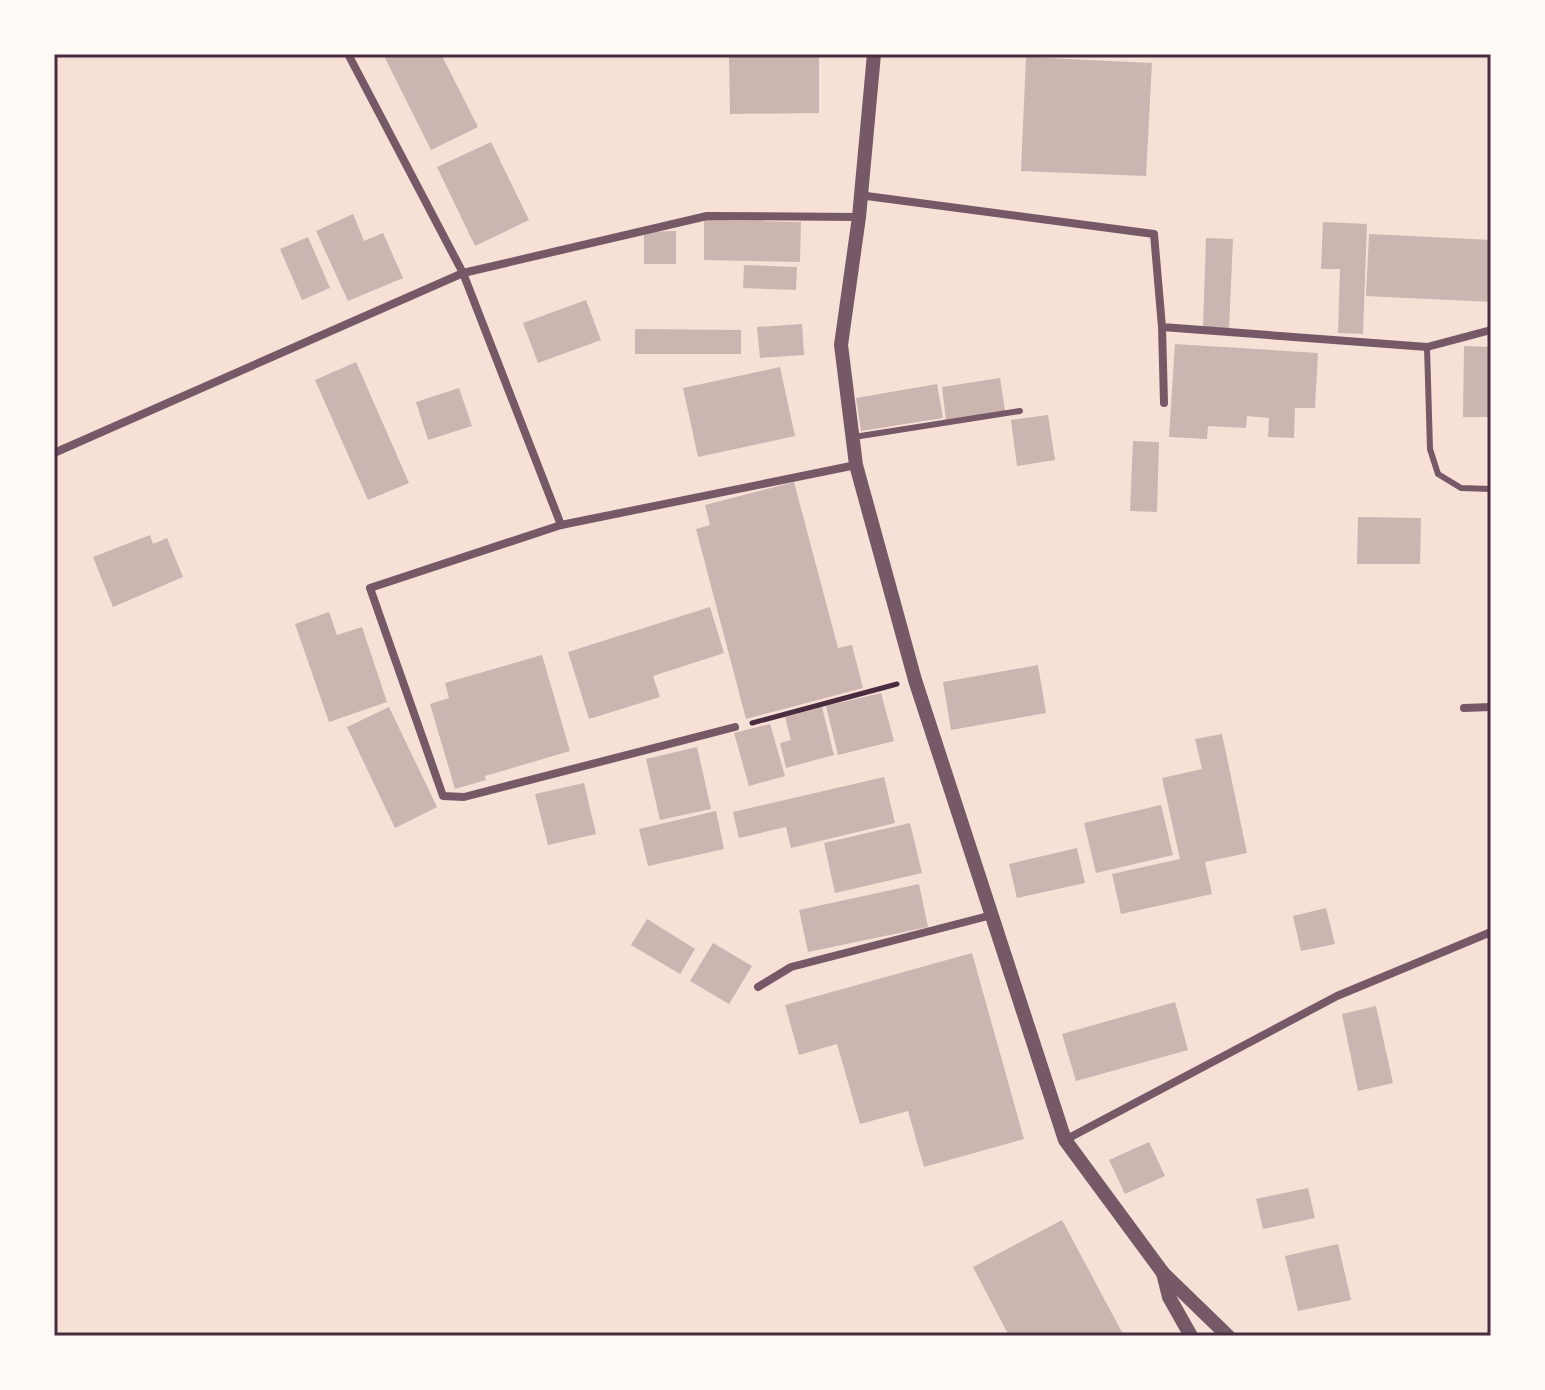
<svg xmlns="http://www.w3.org/2000/svg" width="1545" height="1390" font-family="'Public Sans',sans-serif">
<style>
.building{fill:#ccb4b1}
.lines{fill:none;stroke-linecap:round;stroke-linejoin:round}
.path{stroke:#4a2c40;stroke-width:5}
.service{stroke:#755966;stroke-width:6}
.minor{stroke:#755966;stroke-width:8}
.tertiary{stroke:#755966;stroke-width:14}
.neatline{fill:none;stroke:#4a2c40;stroke-width:3}
</style>
<rect width="100%" height="100%" fill="#f7e1d7"/>
<g class="building">
<polygon points="383,54 441,54 478,127 431,150"/>
<polygon points="729,54 819,54 819,113 730,114"/>
<polygon points="1026,57 1152,63 1146,176 1021,171"/>
<polygon points="491,142 529,220 475,246 437,167"/>
<polygon points="353,214 364,241 383,233 403,278 348,301 316,231"/>
<polygon points="704,220 801,222 800,262 704,260"/>
<polygon points="1323,222 1367,224 1363,334 1338,333 1340,269 1321,269"/>
<polygon points="676,231 676,264 644,264 644,232"/>
<polygon points="1369,234 1491,240 1491,302 1366,296"/>
<polygon points="308,237 330,288 302,300 280,249"/>
<polygon points="1206,238 1233,239 1229,329 1203,327"/>
<polygon points="744,265 797,267 796,290 743,288"/>
<polygon points="586,300 601,340 538,363 523,323"/>
<polygon points="802,324 804,355 760,358 757,327"/>
<polygon points="635,329 741,330 741,354 635,354"/>
<polygon points="1175,344 1318,353 1315,408 1295,408 1294,438 1268,437 1269,418 1247,416 1246,428 1208,426 1207,439 1169,437"/>
<polygon points="1464,346 1491,347 1491,417 1463,417"/>
<polygon points="356,362 409,483 368,500 315,380"/>
<polygon points="780,367 795,436 698,457 683,388"/>
<polygon points="1000,378 1005,411 946,420 942,387"/>
<polygon points="937,384 943,418 861,431 856,398"/>
<polygon points="459,388 472,426 428,440 416,402"/>
<polygon points="1048,415 1055,460 1017,466 1011,420"/>
<polygon points="1133,441 1159,442 1157,512 1130,511"/>
<polygon points="794,482 838,648 852,645 863,688 746,719 696,529 710,525 705,505"/>
<polygon points="1358,517 1421,518 1420,564 1357,564"/>
<polygon points="150,535 153,544 167,538 183,577 113,607 93,557"/>
<polygon points="710,607 724,653 653,676 660,697 589,719 568,652"/>
<polygon points="329,612 337,635 362,627 387,702 329,722 295,624"/>
<polygon points="542,655 570,751 485,776 486,780 455,789 430,704 449,698 445,683"/>
<polygon points="1038,665 1046,713 951,730 943,682"/>
<polygon points="881,693 894,741 838,755 826,706"/>
<polygon points="389,707 437,807 395,828 347,727"/>
<polygon points="822,707 834,755 786,768 780,743 791,740 785,717"/>
<polygon points="770,724 785,776 749,786 734,733"/>
<polygon points="1222,734 1247,853 1205,862 1212,894 1121,914 1112,874 1180,859 1162,778 1202,769 1195,739"/>
<polygon points="697,747 711,809 660,820 646,759"/>
<polygon points="884,777 895,823 791,848 786,827 739,838 733,812"/>
<polygon points="584,783 596,834 548,845 535,794"/>
<polygon points="1161,805 1173,855 1096,873 1084,823"/>
<polygon points="716,811 724,849 648,866 639,829"/>
<polygon points="910,823 922,873 835,893 824,843"/>
<polygon points="1077,848 1085,883 1017,898 1009,864"/>
<polygon points="919,884 928,927 808,952 799,910"/>
<polygon points="1326,908 1335,944 1301,951 1293,916"/>
<polygon points="647,919 695,949 680,974 631,945"/>
<polygon points="713,943 752,966 729,1004 690,981"/>
<polygon points="972,953 1024,1139 924,1167 908,1111 860,1124 837,1044 799,1055 785,1005"/>
<polygon points="1175,1002 1188,1050 1076,1081 1062,1034"/>
<polygon points="1376,1006 1393,1083 1358,1091 1342,1014"/>
<polygon points="1149,1142 1165,1176 1125,1194 1109,1160"/>
<polygon points="1308,1188 1315,1218 1263,1229 1256,1199"/>
<polygon points="1062,1220 1124,1336 1009,1336 973,1267"/>
<polygon points="1338,1244 1351,1300 1298,1311 1285,1256"/>
</g>
<g class="lines">
<polyline class="path" points="752,723 897,684"/>
<g class="service">
<polyline points="1427,347 1430,449 1438,474 1461,488 1491,489"/>
<polyline points="854,437 1020,411"/>
</g>
<g class="minor">
<polyline points="348,54 463,273 561,525"/>
<polyline points="859,195 1154,234 1162,327 1427,347 1491,330"/>
<polyline points="1162,327 1164,403"/>
<polyline points="54,453 463,273 707,216 859,217"/>
<polyline points="1464,708 1491,707"/>
<polyline points="735,727 464,797 443,796 370,588 561,525 856,465"/>
<polyline points="758,987 791,967 992,915"/>
<polyline points="1065,1140 1337,996 1491,932"/>
</g>
<g class="tertiary">
<polyline points="874,54 859,217 841,345 856,465 915,680 1065,1140 1163,1273 1228,1336"/>
<polyline points="1163,1273 1169,1297 1191,1336"/>
</g>
</g>
<rect width="1545" height="1390" fill="none" stroke="#fffaf5" stroke-width="112"/>
<rect x="56" y="56" width="1433" height="1278" class="neatline"/>
</svg>
